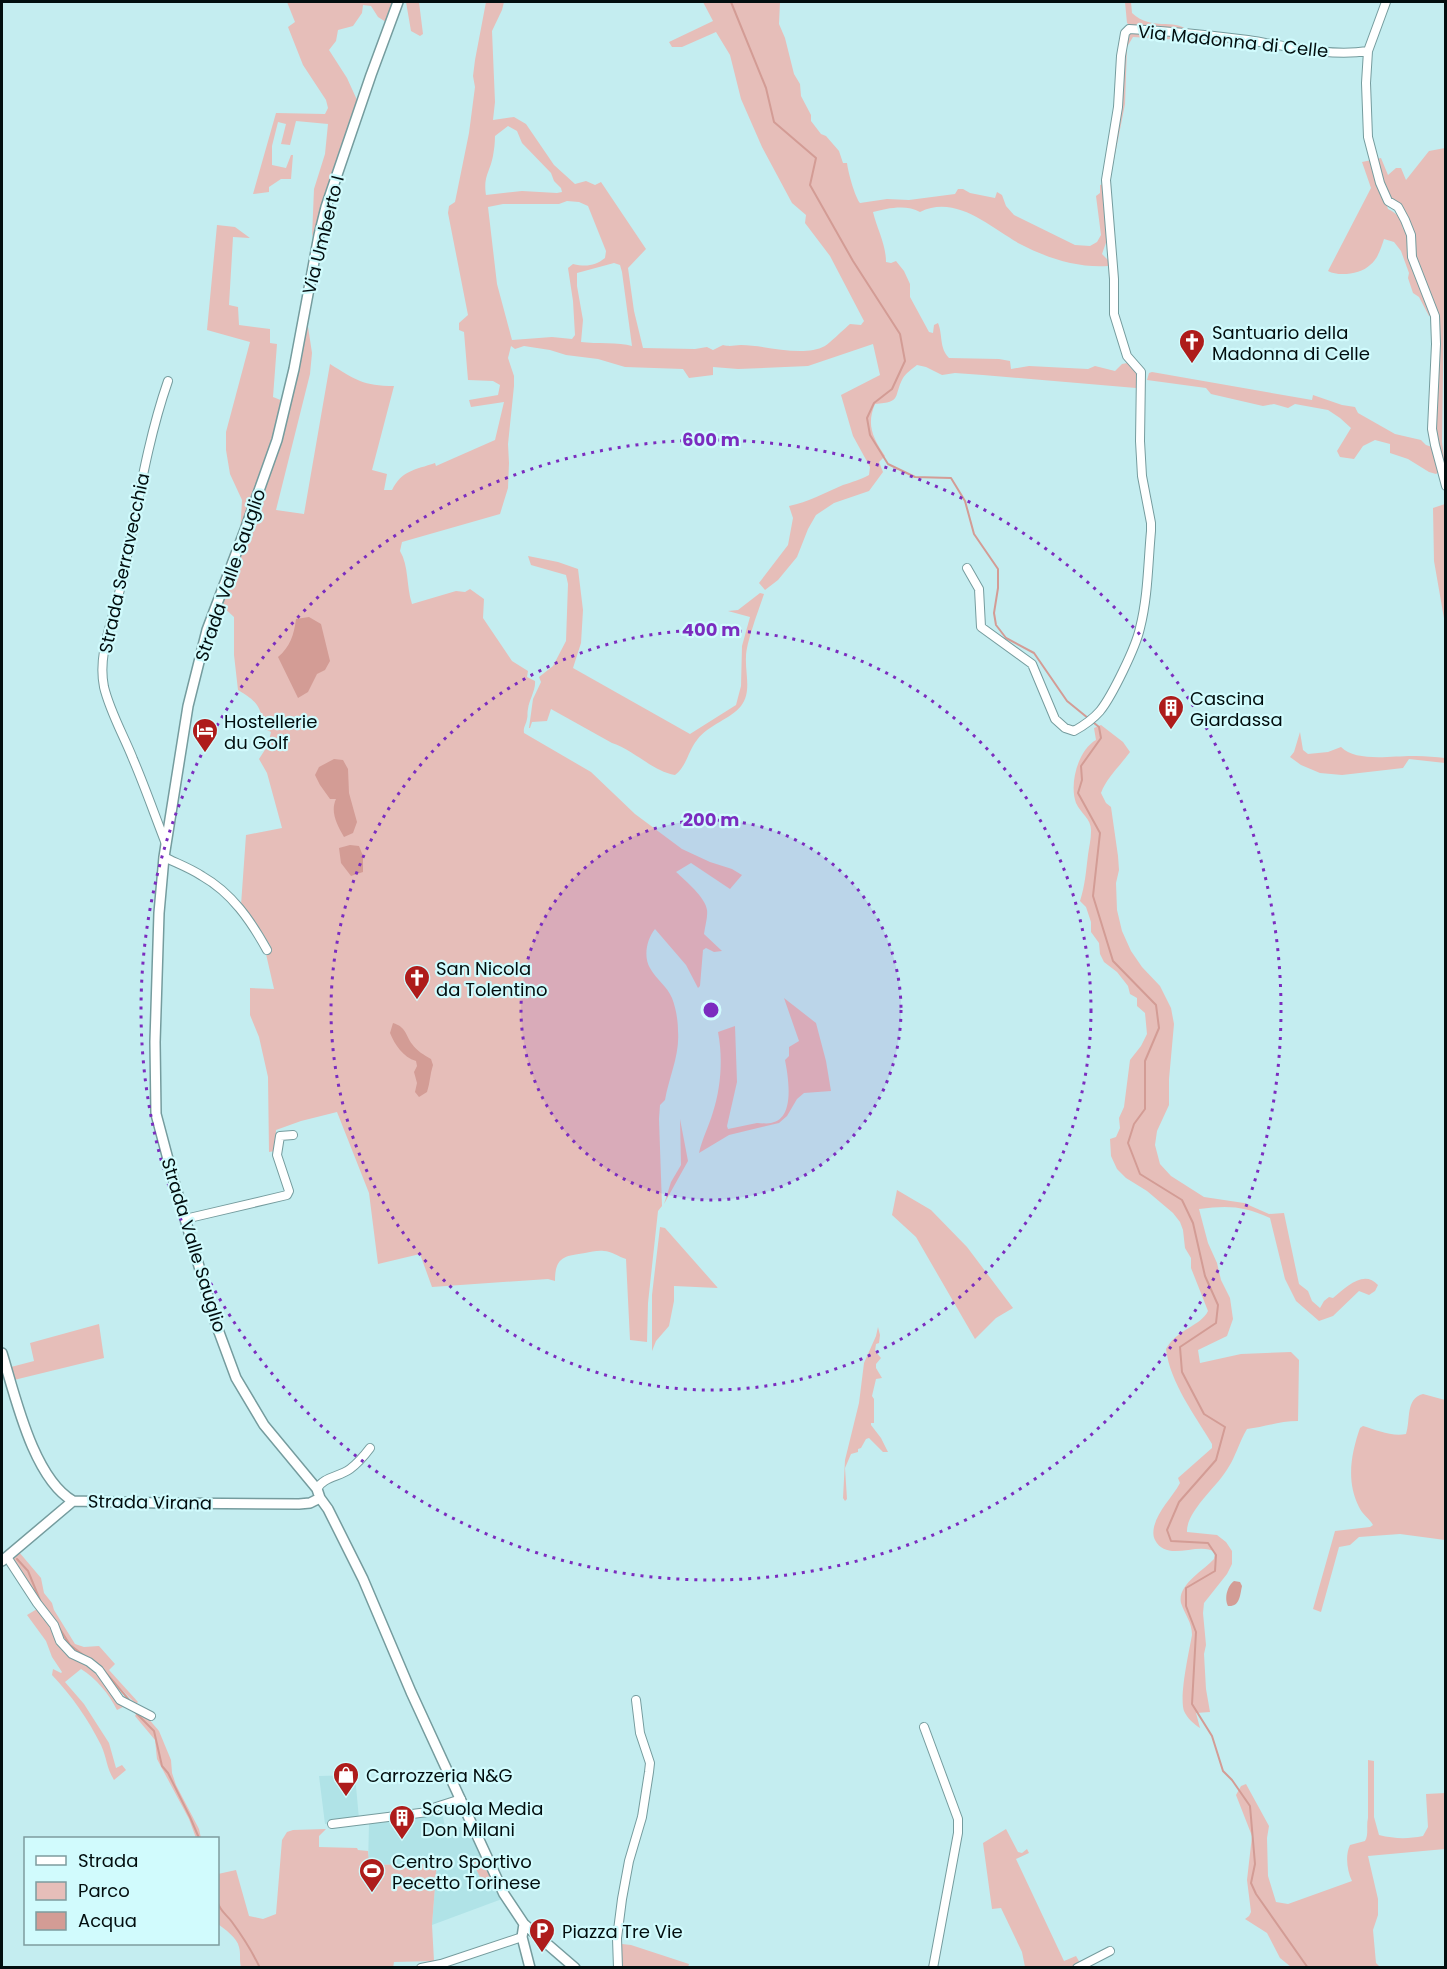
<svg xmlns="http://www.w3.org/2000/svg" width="1447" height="1969" font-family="Poppins,sans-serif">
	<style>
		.built { fill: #b0e3e7 }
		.green { fill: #e6beb9; fill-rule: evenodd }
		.water { fill: #d39c95 }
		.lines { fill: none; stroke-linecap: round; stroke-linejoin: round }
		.stream { stroke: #d39c95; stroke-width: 2 }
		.minor-casing { stroke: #759c9e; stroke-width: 10 }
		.tertiary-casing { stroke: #759c9e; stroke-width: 12 }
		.minor { stroke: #fff; stroke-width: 8 }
		.tertiary { stroke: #fff; stroke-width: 9 }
		.ring { fill: none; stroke: #7b2cbf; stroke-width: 3; stroke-dasharray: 3 6 }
		.labels { text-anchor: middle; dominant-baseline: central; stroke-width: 4.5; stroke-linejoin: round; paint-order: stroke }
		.street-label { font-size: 18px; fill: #020e0f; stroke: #d1fbfd }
		.poi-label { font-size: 18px; fill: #020e0f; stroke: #d1fbfd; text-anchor: start }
		.centre { fill: #7b2cbf; stroke: #d1fbfd; stroke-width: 3 }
		.ring-label { font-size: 18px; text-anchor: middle; font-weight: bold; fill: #7b2cbf; stroke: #d1fbfd; stroke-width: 4.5; stroke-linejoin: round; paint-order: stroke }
	</style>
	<rect width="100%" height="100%" fill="#c4edf0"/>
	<path class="built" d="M355 1775 359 1819 325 1824 319 1776Z
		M442 1812 446 1832 463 1826 468 1827 502 1899 432 1925 437 1861 425 1864 368 1865 369 1824 426 1816Z"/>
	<path class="green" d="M287 2H396L386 22 378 17 371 6 363 5 362 13 353 26 338 30 336 41 329 50 347 78 357 100 312 237 314 189 325 154 328 124 296 121 290 145 281 144 286 124 278 122 272 146V165L286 168 291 155H293L291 179H281L269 187V192L253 194 276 113 325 114 328 108 326 100 303 65 288 27 295 22Z
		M406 2H419L423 34 420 36 411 31Z
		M486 2H504L502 10 492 31 495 102 493 120 514 117 526 124 554 165 575 184 586 181 595 185 601 182 646 249 628 268 634 311 643 348 695 349 707 347 713 350 723 345C731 347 734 345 741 345 766 345 802 358 825 346 830 343 844 329 850 324L861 325 864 321 830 256 805 223 806 215 792 203 762 147 741 99 730 55 716 32 682 47H672L669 42 713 21 703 2H780L779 24 785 38 794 74 800 84 801 96 811 115V121L821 134 826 136 839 151 843 163H847C848 172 855 197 860 203L887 199 909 200 955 194 958 189H963L970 193 995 198 997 192 1002 195 1006 206 1014 215 1075 245 1090 246 1097 242 1101 235 1096 196 1100 193V185L1104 184 1108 237 1102 254 1108 260V266C1077 268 1047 258 1020 244 990 227 956 194 920 212 907 204 887 208 873 212 877 229 886 244 886 262L891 263 896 261 904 271 910 284V297L929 332 933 333 934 325 938 323C943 335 939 348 949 358L999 359 1010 361 1011 369 1029 366 1088 369 1095 366 1115 371 1122 364 1127 363 1139 373V388H1136L983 375 955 373 942 375 926 367 917 365C912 369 906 373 903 378 893 396 903 402 875 404 866 425 873 438 885 456L879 462 883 472 869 491 834 503 816 515 808 529 797 557 778 580 765 590 759 583 788 545 793 518 789 506C808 502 825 493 843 485 852 482 860 480 869 475L870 467 853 436 841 395 880 375 873 344 808 366 738 369 713 367V375L689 378 683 369 625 367 598 359 566 355 550 350 524 346 515 349 511 346 508 358 514 376V386L508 444 509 463 508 488 500 514 402 542 400 551C409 566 406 585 412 604L456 591 465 592 470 589 484 599 483 618 512 661 528 671 527 677 535 681C536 690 529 700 528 709 527 713 528 716 527 719 526 725 523 727 524 733L591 772 635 814 682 849 710 862 732 869 742 875 730 889 691 863 676 872C685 880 706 898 707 910 708 917 705 926 704 934L722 951 714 952 706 948 703 950 700 986 698 988 686 965 655 929C647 939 643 956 650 968 656 979 667 986 672 998 676 1008 678 1021 678 1031 680 1055 669 1077 665 1100L660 1105 659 1119 662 1206 658 1211 648 1303 647 1342 630 1340 626 1259C619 1257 611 1251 604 1251 598 1250 591 1252 585 1253 564 1256 555 1257 555 1281L548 1279 432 1287 420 1254 378 1264 369 1193 337 1112 301 1121 276 1130 275 1151 269 1152 268 1077 259 1037 250 1015V988L274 989 266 954 271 947 256 923 241 905 246 835 282 828 267 773 259 759 268 745 271 732 265 729C260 706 258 702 238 690L234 655V617L221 605 256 511 307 320 312 353 310 374 276 510 304 514 330 364C356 380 363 386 394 386L372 470 387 474 384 490H392C402 470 415 470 435 463L436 466 495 440 504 402 471 407 469 400 498 395 500 385 493 381 468 380 464 332 459 330V323L468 315 448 213 449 206 455 202 469 133 475 87 473 76 475 60ZM508 126 517 131 522 143 551 173 554 181 561 188 562 192 557 193 522 191 486 195C483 176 490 172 493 156 494 150 495 143 495 136ZM567 201 579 202 588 206 606 251 605 258C595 266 586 267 573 264L568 268 573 301 575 335 572 339 552 337 512 340 497 284 488 207 503 204H559ZM614 263 620 265 622 272 632 346C619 342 596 344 581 342L583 320 577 286V273Z
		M1125 2H1131L1132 13C1153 32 1172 17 1189 31L1133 28 1127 23Z
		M1135 32 1263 44V47L1215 42 1133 37 1127 47 1125 104 1111 175 1125 42 1131 33Z
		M1445 148 1446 305H1444L1442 442 1445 465 1444 466 1435 439V312L1429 316 1419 297 1413 293 1408 278 1409 273 1401 251 1394 242 1384 239C1381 248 1378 259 1370 265 1361 274 1339 277 1328 271L1371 188 1362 162 1381 158 1388 175 1396 168H1401L1406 180 1429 151ZM1383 194C1400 200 1406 214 1411 231L1403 229C1401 218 1398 214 1388 209Z
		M217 225 235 227 250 238 233 237 229 305 238 307 239 325 270 329V343L277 344 273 397 283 401 269 453 240 535 242 500 230 474 226 450V432L250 342 207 330Z
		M1152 372 1312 400 1313 395 1342 405 1355 407 1358 413 1395 434 1421 440 1426 445 1432 447 1440 471 1436 474 1429 472 1408 459 1390 453V444L1375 440 1363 446 1354 459 1340 457 1337 451 1351 428 1340 418 1328 410 1295 404 1288 408 1274 404 1263 406 1211 394 1206 388 1147 380 1149 373Z
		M1445 504H1446L1445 624 1434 561 1433 508Z
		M528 556 558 562 578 569 583 610 581 643 573 668 690 734 736 705 741 686 742 646 750 617 728 611 738 610 760 593 764 594C759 609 746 643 746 657 745 673 752 692 741 706 731 719 709 724 697 740 688 751 687 766 675 775 652 771 634 750 612 743L551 709 547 721 532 722 530 728H529L533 699 541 682 539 677 553 666 566 641 568 584 566 575 531 565Z
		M1101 725 1123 742 1130 752C1120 766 1107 777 1101 793L1106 803 1111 807 1118 856 1119 870 1116 883 1117 910 1122 931 1131 951 1142 967 1160 986 1171 1008 1174 1024 1169 1079V1105L1157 1131 1155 1145 1160 1164 1171 1176 1204 1197 1244 1203 1269 1214 1284 1213 1299 1284 1308 1291 1312 1301 1320 1308 1324 1301 1329 1297 1333 1298C1346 1287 1364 1269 1378 1285L1375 1291 1369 1295 1359 1291 1333 1316 1319 1321 1296 1301 1285 1279 1270 1218C1244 1206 1228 1205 1199 1209L1208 1243 1217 1263 1221 1280 1230 1298 1233 1319 1227 1336 1198 1350 1200 1363 1241 1354 1291 1352 1299 1360 1298 1421C1280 1421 1264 1427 1247 1429 1239 1442 1236 1456 1228 1468 1218 1486 1186 1511 1187 1532L1217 1535 1226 1542 1232 1551V1564L1227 1574 1204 1603 1203 1613 1206 1645 1204 1654 1206 1689 1210 1712 1196 1713 1200 1728C1194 1724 1187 1718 1184 1711 1179 1696 1189 1652 1192 1635 1192 1622 1185 1615 1181 1603 1177 1585 1203 1571 1214 1559L1215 1552C1198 1541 1167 1563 1155 1540 1153 1536 1153 1532 1154 1527 1158 1510 1172 1498 1180 1483L1178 1478 1212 1448V1444C1195 1415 1170 1383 1166 1349 1177 1329 1201 1326 1208 1311L1191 1268V1258L1185 1248 1183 1230 1180 1222 1173 1213 1147 1191 1126 1178 1117 1169 1111 1156 1110 1139 1116 1137 1120 1128 1119 1118 1124 1107 1130 1060 1141 1046 1147 1034 1145 1013 1137 1006V998L1130 994 1128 986 1117 972 1104 962 1100 954 1099 943 1091 932V922L1086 907 1080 901C1085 886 1086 871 1088 855 1089 847 1091 839 1091 832 1092 819 1081 814 1076 803 1069 784 1078 750 1096 740L1094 728Z
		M1300 732 1303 750 1308 754 1328 752 1341 747C1356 763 1396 755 1416 756 1426 756 1436 757 1445 758V763L1409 759 1403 768 1342 775 1320 773 1301 765 1290 757 1294 752Z
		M784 998 816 1023 826 1061 831 1091 804 1093 797 1099 787 1116 779 1123 729 1135 699 1153C702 1139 709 1126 713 1112 721 1087 723 1058 718 1032L735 1026 737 1082 727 1126 728 1129C738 1127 747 1125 757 1123 761 1123 766 1124 771 1123 796 1119 788 1076 785 1060L789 1056V1047L799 1041Z
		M680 1119 688 1161 664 1204 671 1182 681 1165Z
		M897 1190 931 1210 967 1247 1013 1308 996 1318 975 1339 916 1237 892 1215Z
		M660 1227 665 1228 718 1288 674 1286V1301L669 1326 656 1341 652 1351V1295Z
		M99 1324 104 1358 14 1380 11 1367 34 1361 30 1343Z
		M878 1327 880 1335 879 1343 876 1344 875 1351 881 1358 876 1364V1368L882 1378 876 1379 872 1396 874 1399V1423H871V1425L881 1438 888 1452H883L869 1438 866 1439 861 1448 858 1449V1452L851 1454 845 1468 847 1499 845 1501 843 1498 845 1460 859 1403 864 1363 876 1336Z
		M1423 1394 1445 1400V1540L1400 1534 1359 1537 1350 1545 1339 1547 1321 1612 1313 1609 1335 1531 1370 1527 1373 1525C1370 1519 1362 1514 1359 1507 1346 1481 1351 1454 1360 1428L1363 1426C1376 1430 1392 1437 1406 1434 1411 1419 1405 1399 1423 1394Z
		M19 1552 41 1578 44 1593 52 1603 54 1610 75 1644 84 1647 99 1646 115 1664 109 1670 138 1702 136 1704 107 1675 89 1660 75 1654 64 1639 13 1562 12 1558Z
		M37 1609 47 1617 59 1641 86 1663 125 1706 117 1710C109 1694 96 1678 81 1669L65 1682 84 1704 109 1743 116 1768 122 1765 126 1770 114 1780C106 1767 107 1758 101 1745 88 1719 72 1696 52 1675L53 1669 61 1673 62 1672 52 1657 46 1641 27 1615Z
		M137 1713 147 1717 159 1731 171 1760 172 1773 176 1785 199 1829 201 1838H196L189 1819 157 1759 155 1740 135 1716Z
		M1368 1760 1374 1761V1817L1379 1835C1395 1839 1408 1839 1423 1836L1428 1827 1426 1794 1445 1793V1849L1368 1856 1378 1899V1915L1373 1930 1376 1963 1380 1967H1291L1280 1958 1267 1933 1245 1919 1249 1916 1251 1912 1247 1880 1252 1836 1236 1795 1241 1786 1246 1784 1269 1826 1267 1838 1268 1876 1276 1902 1288 1904 1352 1881C1347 1871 1345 1855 1350 1845L1365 1841C1369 1834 1366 1826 1368 1818Z
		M326 1829 319 1836V1847L357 1848 358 1850 368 1851 369 1865 425 1864 437 1861 432 1925 434 1961 394 1962 393 1968 241 1967C239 1959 241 1954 239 1947 237 1937 224 1929 218 1924V1874L236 1870 249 1916 263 1919 276 1914 282 1840 287 1832 293 1830Z
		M1006 1829 1018 1852 1022 1853 1027 1849 1029 1853 1016 1859 1064 1961 1076 1956 1080 1963 1072 1967H1025L1022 1952 1001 1908 992 1909 983 1843Z
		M482 1856 495 1885 486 1889 472 1861Z
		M622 1944 631 1945 689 1964 688 1967 621 1968Z"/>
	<path class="water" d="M309 617 321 624 330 661 325 670 317 674 308 692 298 698 278 657C290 647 294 635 296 619Z
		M334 759 343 760 348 769 349 793 357 822 353 833 344 837C337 825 330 812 336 799H330L320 785 315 775 319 767Z
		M350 845 359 846 363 856V872L351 876 341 863 339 848Z
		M393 1023C406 1027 405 1034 412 1044 417 1051 424 1055 431 1059L433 1065C430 1074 430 1083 427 1092L419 1097 415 1092 417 1083 414 1072 417 1066 416 1061C403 1057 395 1045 390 1033Z
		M1234 1581 1240 1582 1242 1586C1240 1595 1240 1607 1228 1606 1224 1599 1227 1586 1234 1581Z"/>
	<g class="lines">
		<path class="stream" d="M731 2 766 88 774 122 816 158 810 185 853 261 900 334 905 361 892 389 874 403 867 418 870 435 888 464 915 477 951 478 965 501 974 534 998 569V588L994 613 996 625 1006 638 1034 653 1067 701 1099 727 1101 738 1081 766 1082 780 1078 793 1100 833 1093 896 1113 961 1156 1005 1159 1028 1145 1061V1109L1134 1124 1128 1143 1140 1174 1182 1200 1193 1223 1205 1276 1218 1305 1216 1323 1180 1347 1182 1372 1204 1414 1225 1427 1216 1460 1179 1502 1167 1530 1171 1541 1208 1543 1216 1555 1215 1571 1186 1588V1606L1196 1632 1192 1704 1212 1736 1223 1771 1232 1780 1250 1806 1255 1864 1251 1883 1256 1894 1308 1968
			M17 1559 28 1571 42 1605
			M58 1626 70 1645 86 1657
			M96 1663 100 1666 130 1701
			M133 1710 154 1731 162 1766 168 1773 190 1817 199 1838
			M218 1903C220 1911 227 1915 232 1922 243 1937 252 1951 260 1968"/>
		<defs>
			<path id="minor" d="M1386 2 1368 51 1366 83 1368 137 1380 183 1388 201 1398 207 1405 220 1411 235 1412 257 1435 316 1436 344 1432 429 1435 445 1446 486
				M967 568 979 589 981 627 1032 664 1055 719 1065 728 1074 731C1083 726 1093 719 1100 711 1112 696 1136 647 1140 628 1148 597 1148 563 1151 531V523L1142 476 1140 441 1141 372 1127 356 1114 314V279L1106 180 1118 107 1121 56 1125 33 1129 29C1169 31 1209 35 1248 40 1287 46 1329 57 1368 51
				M166 844C155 816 145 787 133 759 124 736 110 712 104 687 97 653 114 618 121 585 136 517 145 447 168 381
				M164 857C176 863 190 868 202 876 232 893 251 921 267 950
				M185 1219 287 1195 289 1191 277 1155 280 1136 293 1135
				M317 1489C323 1477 339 1477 350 1469 358 1463 364 1456 370 1448
				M7 1557 37 1603 54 1625 60 1641 72 1654 89 1662 99 1670 120 1700 151 1716
				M924 1727 958 1819V1833L933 1968
				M332 1824 428 1812 436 1807 461 1799
				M421 1968 441 1964 522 1937
				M618 1968 617 1938 622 1899 629 1861 642 1817 649 1772 650 1763 640 1733 636 1700
				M1077 1968 1110 1951"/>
			<path id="tertiary" d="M398 2 371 75 326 207 319 235 294 369 277 440 245 530 207 630 188 706 164 857 159 913 155 1042 156 1114 173 1178 216 1324 236 1378 264 1425 317 1489 320 1498 328 1509 363 1579 411 1692 504 1894 524 1924 575 1968
				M2 1353C15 1395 33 1478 73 1501
				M2 1561 73 1501 161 1503 299 1504 310 1503 320 1498
				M524 1924 522 1937 530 1968"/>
		</defs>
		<use href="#minor" class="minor-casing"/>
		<use href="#tertiary" class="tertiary-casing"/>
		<use href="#minor" class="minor"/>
		<use href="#tertiary" class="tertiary"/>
	</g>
	<circle cx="711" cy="1010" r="190" fill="#7b2cbf" fill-opacity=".12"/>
	<g class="ring">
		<circle cx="711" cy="1010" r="190"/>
		<circle cx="711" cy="1010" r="380"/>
		<circle cx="711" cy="1010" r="570"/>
	</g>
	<defs>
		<symbol id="church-pin" viewBox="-11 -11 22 30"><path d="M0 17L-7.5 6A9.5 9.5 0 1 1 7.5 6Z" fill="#ae1c1b" stroke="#d1fbfd"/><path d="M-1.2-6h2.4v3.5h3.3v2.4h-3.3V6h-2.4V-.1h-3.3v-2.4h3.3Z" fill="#fff"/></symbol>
		<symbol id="building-pin" viewBox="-11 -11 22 30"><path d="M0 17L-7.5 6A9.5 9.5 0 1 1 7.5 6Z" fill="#ae1c1b" stroke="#d1fbfd"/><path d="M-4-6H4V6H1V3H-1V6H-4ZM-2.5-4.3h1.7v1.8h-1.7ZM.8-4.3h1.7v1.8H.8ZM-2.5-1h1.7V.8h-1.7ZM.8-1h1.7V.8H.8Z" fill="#fff"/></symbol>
		<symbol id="hotel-pin" viewBox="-11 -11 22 30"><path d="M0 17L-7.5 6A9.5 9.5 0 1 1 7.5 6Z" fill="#ae1c1b" stroke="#d1fbfd"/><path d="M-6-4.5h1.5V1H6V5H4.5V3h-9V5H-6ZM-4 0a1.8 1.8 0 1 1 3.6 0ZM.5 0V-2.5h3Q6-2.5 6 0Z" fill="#fff"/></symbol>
		<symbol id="shop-pin" viewBox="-11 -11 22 30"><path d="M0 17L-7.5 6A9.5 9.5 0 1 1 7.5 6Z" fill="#ae1c1b" stroke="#d1fbfd"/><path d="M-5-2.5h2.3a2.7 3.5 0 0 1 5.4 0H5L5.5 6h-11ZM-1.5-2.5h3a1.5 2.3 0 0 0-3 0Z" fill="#fff"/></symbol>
		<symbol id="stadium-pin" viewBox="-11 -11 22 30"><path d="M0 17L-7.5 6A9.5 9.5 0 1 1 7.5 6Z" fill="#ae1c1b" stroke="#d1fbfd"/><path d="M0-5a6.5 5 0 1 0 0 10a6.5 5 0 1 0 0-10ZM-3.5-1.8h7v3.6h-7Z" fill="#fff"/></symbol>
		<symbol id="parking-pin" viewBox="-11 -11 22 30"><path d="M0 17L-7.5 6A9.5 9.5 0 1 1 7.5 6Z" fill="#ae1c1b" stroke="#d1fbfd"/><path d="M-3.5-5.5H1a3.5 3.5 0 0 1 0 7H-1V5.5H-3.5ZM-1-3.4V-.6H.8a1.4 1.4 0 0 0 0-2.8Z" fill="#fff"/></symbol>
	</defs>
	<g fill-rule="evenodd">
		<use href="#church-pin" x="1177" y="327" width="30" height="40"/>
		<use href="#building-pin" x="1156" y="693" width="30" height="40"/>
		<use href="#hotel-pin" x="190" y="716" width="30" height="40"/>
		<use href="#church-pin" x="402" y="963" width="30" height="40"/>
		<use href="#shop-pin" x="331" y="1760" width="30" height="40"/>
		<use href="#building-pin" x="387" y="1803" width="30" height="40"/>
		<use href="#stadium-pin" x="357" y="1856" width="30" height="40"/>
		<use href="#parking-pin" x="527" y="1916" width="30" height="40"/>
	</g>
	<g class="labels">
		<g class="street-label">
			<text transform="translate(1233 41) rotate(6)">Via Madonna di Celle</text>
			<text transform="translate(323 235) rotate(-76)">Via Umberto I</text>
			<text transform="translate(124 563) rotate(-78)">Strada Serravecchia</text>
			<text transform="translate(230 575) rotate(-71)">Strada Valle Sauglio</text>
			<text transform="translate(194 1245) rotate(73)">Strada Valle Sauglio</text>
			<text transform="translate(150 1502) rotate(1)">Strada Virana</text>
		</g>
		<g class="poi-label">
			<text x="1212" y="332">Santuario della<tspan x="1212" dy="21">Madonna di Celle</tspan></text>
			<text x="1190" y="698">Cascina<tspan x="1190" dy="21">Giardassa</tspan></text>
			<text x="224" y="721">Hostellerie<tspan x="224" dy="21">du Golf</tspan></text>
			<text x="436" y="968">San Nicola<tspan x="436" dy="21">da Tolentino</tspan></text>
			<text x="366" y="1775">Carrozzeria N&amp;G</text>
			<text x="422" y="1808">Scuola Media<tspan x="422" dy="21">Don Milani</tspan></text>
			<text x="392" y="1861">Centro Sportivo<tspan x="392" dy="21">Pecetto Torinese</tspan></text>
			<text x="562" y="1931">Piazza Tre Vie</text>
		</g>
	</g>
	<circle cx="711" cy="1010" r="9" class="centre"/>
	<g class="ring-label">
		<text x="711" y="446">600 m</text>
		<text x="711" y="636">400 m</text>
		<text x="711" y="826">200 m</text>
	</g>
	<rect width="1447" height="1969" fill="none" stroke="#020e0f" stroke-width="6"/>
	<rect x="24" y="1837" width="195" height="108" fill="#d1fbfd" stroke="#7e9c9e" stroke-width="1.5"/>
	<rect x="36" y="1856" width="30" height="9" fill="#ffffff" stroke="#7e9c9e" stroke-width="1.5"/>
	<text x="78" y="1867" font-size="18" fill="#020e0f">Strada</text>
	<rect x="36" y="1882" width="30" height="18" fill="#e6beb9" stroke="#7e9c9e" stroke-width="1.5"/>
	<text x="78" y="1897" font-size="18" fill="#020e0f">Parco</text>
	<rect x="36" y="1912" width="30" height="18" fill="#d39c95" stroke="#7e9c9e" stroke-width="1.5"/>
	<text x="78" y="1927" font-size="18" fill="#020e0f">Acqua</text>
</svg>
